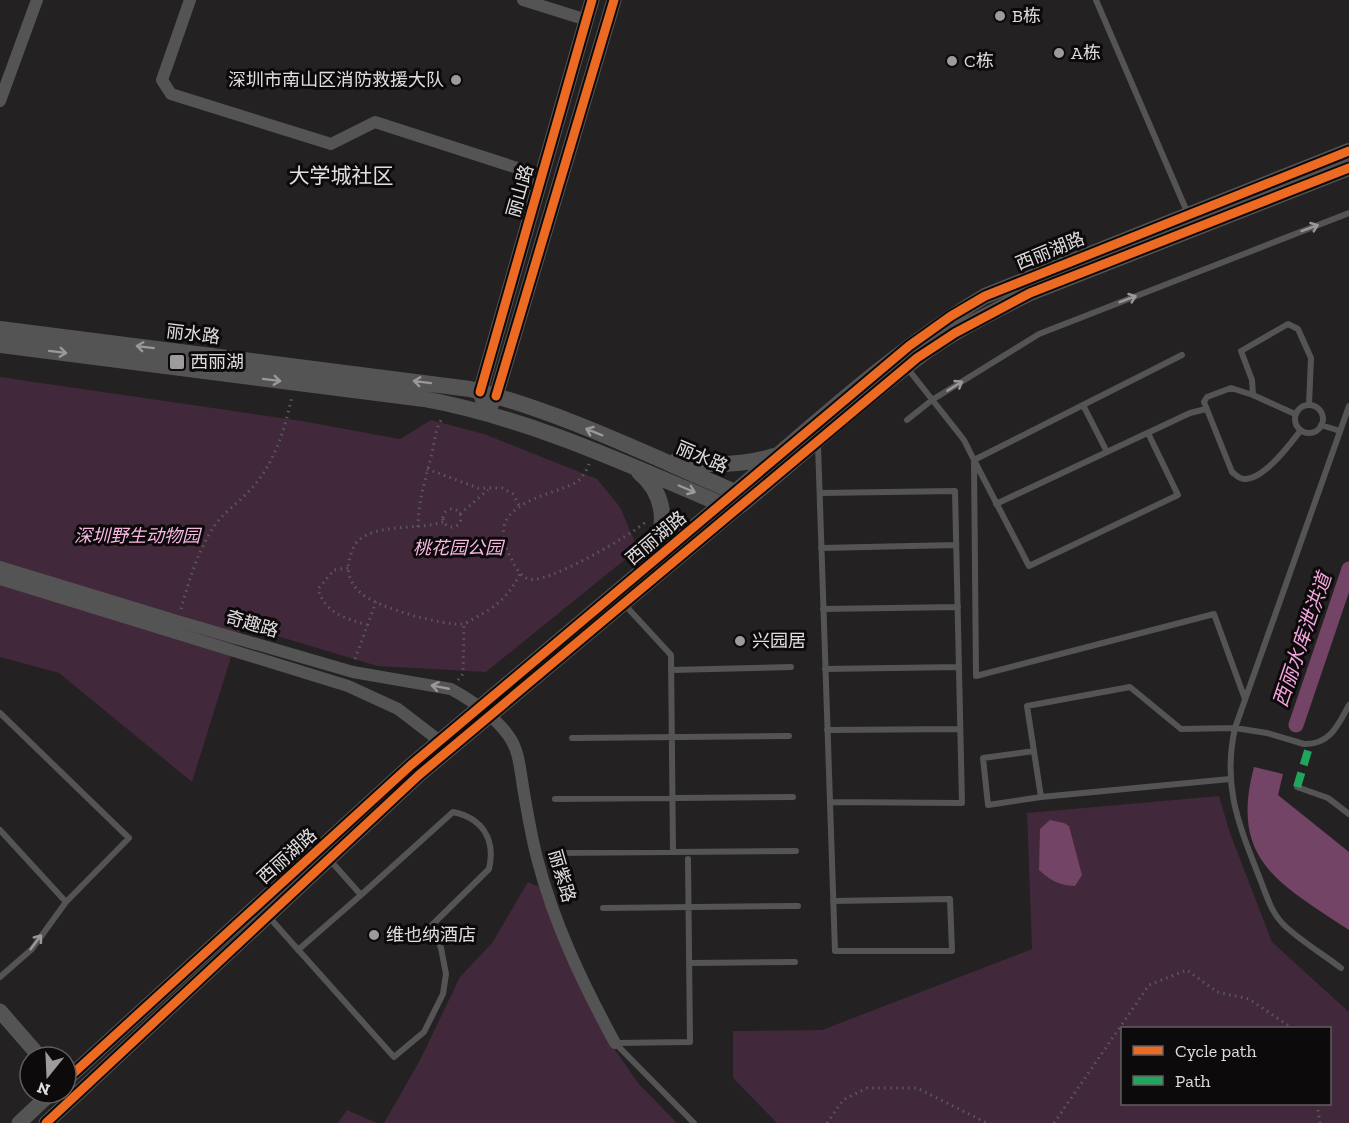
<svg xmlns="http://www.w3.org/2000/svg" width="1349" height="1123" font-family="'Zilla Slab','Noto Sans SC',serif">
	<style>
		.green { fill: #41283a; fill-rule: evenodd }
		.water { fill: #744466 }
		.lines { fill: none; stroke-linecap: round; stroke-linejoin: round }
		.canal { stroke: #744466; stroke-width: 15 }
		.path { stroke: #5a595a; stroke-width: 3; stroke-dasharray: 1.5 4.5; stroke-linecap: butt }
		.service { stroke: #555455; stroke-width: 6 }
		.minor { stroke: #555455; stroke-width: 12 }
		.tertiary { stroke: #555455; stroke-width: 15 }
		.secondary { stroke: #555455; stroke-width: 16 }
		.quiet { stroke: #20a55d; stroke-width: 8; stroke-dasharray: 15 8; stroke-linecap: butt }
		.cycleway-casing { stroke: #0c0a0b; stroke-width: 13 }
		.cycleway { stroke: #ed6a23; stroke-width: 9 }
		.oneway { stroke: #9a989a }
		.poi-dot { fill: #9e9b9d; stroke: #0c0a0b; stroke-width: 2 }
		.labels { text-anchor: middle; dominant-baseline: central; stroke-width: 6; stroke-linejoin: round; paint-order: stroke }
		.poi-label { font-size: 18px; fill: #e0dddf; stroke: #0c0a0b; text-anchor: start }
		.street-label { font-size: 18px; fill: #e0dddf; stroke: #0c0a0b }
		.park-label { font-size: 18px; font-style: italic; fill: #f9b8e4; stroke: #0c0a0b }
		.water-label { font-size: 20px; font-style: italic; fill: #f5a5dd; stroke: #0c0a0b }
		.quarter-label { font-size: 21px; fill: #e2dde0; stroke: #0c0a0b }
	</style>
	<rect width="100%" height="100%" fill="#232122"/>
	<path class="green" d="M0 377 302 421 400 439 431 420 484 434 597 479 620 507 638 549 486 672 377 666 241 625 192 782 59 673 0 657Z
		M1219 796 1230 833 1272 942 1349 1012V1123H777L733 1078V1031L822 1030 1032 949 1027 813ZM1122 1028H1330V1104H1122Z
		M528 882 540 887 607 1038 638 1083 677 1123H384L420 1060 460 977 492 943Z
		M347 1110 377 1123H338Z"/>
	<path class="water" d="M1254 767 1283 774 1278 795 1349 852V930C1280 884 1229 861 1254 767Z
		M1050 820 1064 823 1069 826 1082 875 1075 886C1059 885 1051 881 1039 870L1040 829Z"/>
	<g class="lines">
		<path class="canal" d="M1296 725 1349 569"/>
		<path class="path" d="M589 464C587 469 584 475 579 480 575 484 568 486 563 488 545 495 513 503 505 523 501 533 505 548 511 558 515 566 519 575 528 579 547 585 631 535 647 521
			M427 469 478 488H502L513 494 520 507
			M443 518a9 9 0 1 1 18 0a9 9 0 1 1-18 0Z
			M460 514 488 490
			M443 522C419 530 377 523 358 541 353 545 351 554 349 561 346 574 352 586 362 594 377 607 442 626 463 624 467 623 471 620 475 618 497 606 508 597 520 574
			M418 527C418 501 426 478 432 453 435 441 435 427 443 418
			M348 568 334 570 318 589C326 614 345 618 367 625
			M181 609C189 581 197 553 213 528 223 512 240 502 252 488 275 462 285 429 292 396
			M355 659 376 602
			M458 680 463 674 464 624
			M1317 1104 1320 1123
			M827 1123 843 1100 867 1088H917L987 1123
			M1054 1123 1149 985 1187 970 1217 992 1249 999 1292 1028"/>
		<path class="service" d="M1096 0 1188 214
			M908 369 964 440 974 460 976 676 1214 614 1245 699
			M1253 395 1252 380 1241 351 1288 324 1298 329 1311 358 1309 405
			M1083 405 1107 452
			M1295 419a14 14 0 1 1 28 0a14 14 0 1 1-28 0Z
			M1295 414 1253 395 1231 388 1207 397 1204 402 1232 472C1236 475 1239 479 1244 479 1264 480 1290 444 1301 430
			M907 420 932 400 1039 334 1349 213
			M1321 425 1340 431
			M1148 433 1178 495 1029 566 974 460 1182 355
			M818 445C824 614 829 782 835 951H952L950 899 833 901
			M820 493 955 491 962 803 830 802
			M996 504 1190 413 1206 409
			M821 548 956 545
			M624 604 671 655 673 852
			M823 609 958 607
			M825 669 959 667
			M671 670 791 667
			M0 713 129 838 66 902 0 830
			M827 730 960 729
			M572 738 789 736
			M1034 751 983 758 988 805 1041 797
			M1230 779 1041 797 1027 706 1130 687 1181 729 1235 728 1267 733 1304 744C1330 745 1338 725 1349 705
			M1297 787 1328 798 1349 814
			M555 799 793 797
			M551 853 796 851
			M603 908 798 906
			M268 916 394 1057 424 1032 443 994 446 974 441 948 432 925 489 869C496 839 482 818 453 812L361 895 329 859
			M298 950 361 895
			M689 963 795 962
			M1341 968C1323 954 1299 940 1283 924 1271 912 1266 894 1260 879 1239 825 1222 787 1235 728L1349 406
			M0 977 32 949 66 902
			M615 1043 690 1042 688 859
			M615 1043 694 1123"/>
		<path class="minor" d="M190 0 162 80 171 94 331 144 375 122 542 176
			M523 0 587 20
			M0 101 37 0
			M0 567 177 621 353 672 451 689C471 700 494 716 508 735 519 749 520 769 523 787 527 811 531 835 537 858 554 924 583 984 615 1043
			M0 579 348 686 398 709 445 745"/>
		<path class="tertiary" d="M484 404 480 392 592 0
			M487 412 496 396 614 0
			M0 1011 40 1057
			M66 1080 411 765 721 504
			M19 1123 51 1093
			M46 1123 419 775 741 505"/>
		<path class="secondary" d="M0 329 470 389C562 412 648 455 735 492L741 505
			M0 345 424 399C528 418 625 463 721 504L741 505
			M676 461C710 466 741 466 774 456
			M639 472C670 498 666 532 649 565
			M728 498C811 428 891 352 985 296L1349 151
			M741 505C799 457 856 405 916 359 951 332 991 313 1030 293L1349 168"/>
		<path class="quiet" d="M1297 787 1310 744"/>
		<defs>
			<path id="cycleway" d="M480 392 592 0
				M496 396 614 0
				M66 1080 411 765 909 346 951 316 985 296 1349 151
				M46 1123 419 775 917 358 955 333 1030 293 1349 168"/>
		</defs>
		<use href="#cycleway" class="cycleway-casing"/>
		<use href="#cycleway" class="cycleway"/>
	</g>
	<defs><path id="oneway-shaft" d="M-6 0H5M1.5-3L5.5 0L1.5 3" fill="none" stroke-width="1.6" stroke-linecap="round" stroke-linejoin="round" transform="scale(1.5)"/></defs>
	<g class="oneway">
		<use href="#oneway-shaft" transform="translate(1310 228) rotate(-21)"/>
		<use href="#oneway-shaft" transform="translate(1128 299) rotate(-21)"/>
		<use href="#oneway-shaft" transform="translate(145 347) rotate(-173)"/>
		<use href="#oneway-shaft" transform="translate(58 352) rotate(7)"/>
		<use href="#oneway-shaft" transform="translate(272 380) rotate(7)"/>
		<use href="#oneway-shaft" transform="translate(422 382) rotate(-173)"/>
		<use href="#oneway-shaft" transform="translate(955 386) rotate(-32)"/>
		<use href="#oneway-shaft" transform="translate(594 432) rotate(-158)"/>
		<use href="#oneway-shaft" transform="translate(687 489) rotate(23)"/>
		<use href="#oneway-shaft" transform="translate(440 687) rotate(-169)"/>
		<use href="#oneway-shaft" transform="translate(36 942) rotate(-53)"/>
	</g>
	<g class="poi-dot">
		<circle cx="1000" cy="16" r="6"/>
		<circle cx="1059" cy="53" r="6"/>
		<circle cx="952" cy="61" r="6"/>
		<circle cx="456" cy="80" r="6"/>
		<rect x="169" y="354" width="16" height="16" rx="3"/>
		<circle cx="740" cy="641" r="6"/>
		<circle cx="374" cy="935" r="6"/>
	</g>
	<g class="labels">
		<g class="poi-label">
			<text x="1012" y="16">B栋</text>
			<text x="1071" y="53">A栋</text>
			<text x="964" y="61">C栋</text>
			<text x="444" y="80" text-anchor="end">深圳市南山区消防救援大队</text>
			<text x="190" y="362">西丽湖</text>
			<text x="752" y="641">兴园居</text>
			<text x="386" y="935">维也纳酒店</text>
		</g>
		<g class="street-label">
			<text transform="translate(520 191) rotate(-74)">丽山路</text>
			<text transform="translate(1050 251) rotate(-22)">西丽湖路</text>
			<text transform="translate(193 334) rotate(7)">丽水路</text>
			<text transform="translate(702 457) rotate(23)">丽水路</text>
			<text transform="translate(656 538) rotate(-40)">西丽湖路</text>
			<text transform="translate(252 624) rotate(16)">奇趣路</text>
			<text transform="translate(287 856) rotate(-42)">西丽湖路</text>
			<text transform="translate(562 876) rotate(74)">丽紫路</text>
		</g>
		<g class="park-label">
			<text x="137" y="536">深圳野生动物园</text>
			<text x="458" y="548">桃花园公园</text>
		</g>
		<g class="water-label">
			<text transform="translate(1302 640) rotate(-71)">西丽水库泄洪道</text>
		</g>
		<g class="quarter-label">
			<text x="341" y="175">大学城社区</text>
		</g>
	</g>
	<rect x="1121" y="1027" width="210" height="78" fill="#0c0a0b" stroke="#615e60" stroke-width="1.5"/>
	<rect x="1133" y="1046" width="30" height="9" fill="#ed6a23" stroke="#615e60" stroke-width="1.5"/>
	<text x="1175" y="1057" font-size="18" fill="#e0dddf">Cycle path</text>
	<rect x="1133" y="1076" width="30" height="9" fill="#20a55d" stroke="#615e60" stroke-width="1.5"/>
	<text x="1175" y="1087" font-size="18" fill="#e0dddf">Path</text>
	<g transform="translate(48 1075) rotate(198)"><circle r="28" fill="#0c0a0b" stroke="#615e60" stroke-width="1.5"/>
	<path d="M0-4.5L10 22L0 15L-10 22Z" fill="#9e9b9d"/>
	<text y="-9" font-size="16" font-weight="bold" text-anchor="middle" fill="#e0dddf">N</text>
	</g>
</svg>
